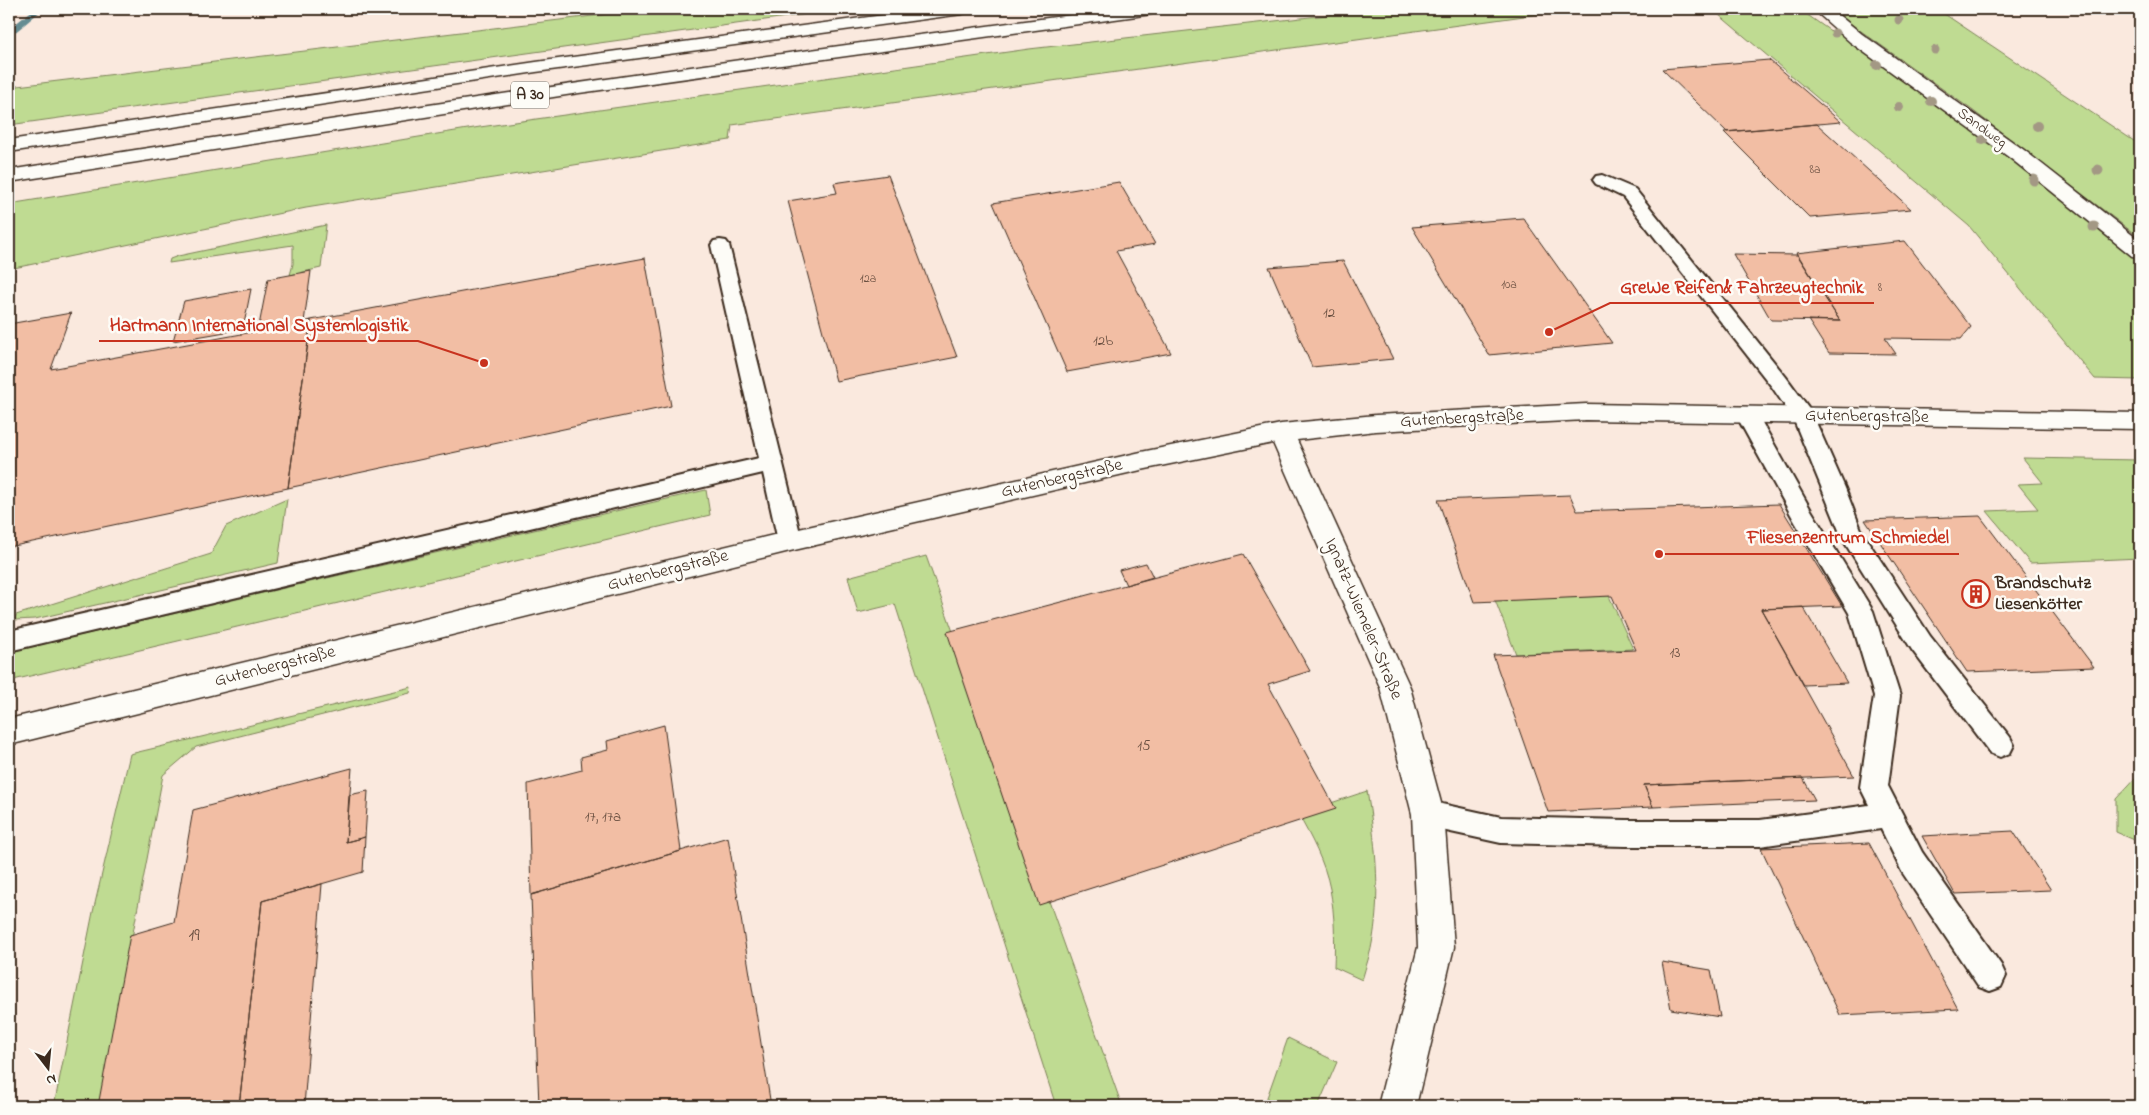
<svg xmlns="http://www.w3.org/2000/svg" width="2149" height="1115" font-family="'Indie Flower',sans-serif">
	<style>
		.green { fill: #bfdb92; stroke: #7d8258 }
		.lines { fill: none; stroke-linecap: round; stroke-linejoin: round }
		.stream { fill: #658c92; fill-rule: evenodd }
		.building { fill: #f2bea4; stroke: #3b2a1e }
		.lane-casing { stroke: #3b2a1e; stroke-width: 4 }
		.street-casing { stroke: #3b2a1e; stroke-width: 3 }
		.highway-casing { stroke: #3b2a1e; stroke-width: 3 }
		.lane { fill: #fdfcf7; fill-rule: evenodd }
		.street { fill: #fdfcf7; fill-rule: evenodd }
		.highway { fill: #fdfcf7; fill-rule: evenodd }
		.tree { fill: #a39884 }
		.labels { text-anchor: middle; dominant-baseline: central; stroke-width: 5; stroke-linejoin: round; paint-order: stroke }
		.far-number-label { font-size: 12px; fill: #694f40 }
		.far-street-label { font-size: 15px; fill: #3b2a1e; stroke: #fdfcf7 }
		.number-label { font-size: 15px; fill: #694f40 }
		.shield { fill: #fdfcf7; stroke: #75695f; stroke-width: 1 }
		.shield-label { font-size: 16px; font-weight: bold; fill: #3b2a1e }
		.street-label { font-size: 18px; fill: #3b2a1e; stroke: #fdfcf7 }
		.poi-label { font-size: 18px; font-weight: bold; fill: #3b2a1e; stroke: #fdfcf7; text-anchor: start }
		.near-number-label { font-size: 18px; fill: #694f40 }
		.leader { fill: none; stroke: #c8321e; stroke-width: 2 }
		.callout-dot { fill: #c8321e; stroke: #fdfcf7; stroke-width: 2 }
		.callout-label { font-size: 19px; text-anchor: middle; font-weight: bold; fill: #c8321e; stroke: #fdfcf7; stroke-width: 5; stroke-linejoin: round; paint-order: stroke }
	</style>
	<rect width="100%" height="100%" fill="#fae9de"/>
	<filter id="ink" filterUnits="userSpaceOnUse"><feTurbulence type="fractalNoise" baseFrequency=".02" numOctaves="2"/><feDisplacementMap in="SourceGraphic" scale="10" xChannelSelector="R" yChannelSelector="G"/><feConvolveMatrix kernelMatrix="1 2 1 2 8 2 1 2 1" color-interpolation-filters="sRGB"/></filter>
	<g filter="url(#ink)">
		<path class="green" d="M650 9H844L9 125V87Z
			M1380 9H1575L732 125 730 140 306 208 9 269V204L480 127 1029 49Z
			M1712 9H1799L1829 30 1850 37 2079 209 2140 259V380L2095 379 1969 226Z
			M1830 9H1937L2140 145V238L1972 110Z
			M326 225 321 268 290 275 293 264V245L169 263 170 259 178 256Z
			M2023 458 2140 460V558L2030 563 1987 511 2038 509 2018 484 2043 483Z
			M706 490 710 515 9 681V652Z
			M287 499 278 563 35 619 15 620 16 615 211 554 226 526Z
			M926 556 1122 1106H1056L895 604 858 613 848 577Z
			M1609 596 1633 649 1516 654 1495 600Z
			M411 687 410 693 196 747 163 775 100 1106H54L93 912 130 754Z
			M2140 773 2139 842 2116 832V799Z
			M1367 791C1375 839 1381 889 1373 938 1371 952 1366 966 1362 980L1334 967C1335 941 1335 915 1330 889 1325 863 1311 837 1298 814Z
			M1288 1038 1337 1062 1318 1106H1264Z"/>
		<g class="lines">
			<path class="stream" d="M34 9H43L12 35 9 36V29Z"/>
		</g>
		<path class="building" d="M1769 60 1841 122 1727 132 1662 69Z
			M1817 124 1911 209 1810 218 1724 132Z
			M888 175 957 357 836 381 788 201 837 193 834 183Z
			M1119 182 1155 244 1116 251 1171 353 1067 372 993 203Z
			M1523 218 1612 343 1489 355 1412 227Z
			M1905 241 1971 327 1961 339 1885 338 1896 354 1829 353 1808 320 1840 321 1796 253Z
			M1733 254 1798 255 1840 321 1771 320Z
			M645 258 671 406 288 488 311 320Z
			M1343 261 1393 359 1312 367 1269 267Z
			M311 271 304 322 311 320 288 488 9 547V324L71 313 51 369 258 331 268 279Z
			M251 289 243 329 173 341 184 301Z
			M1570 495 1577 511 1779 504 1842 606 1761 609 1854 776 1644 785 1653 807 1548 812 1493 655 1636 650 1612 596 1474 602 1438 500Z
			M1980 516 2094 667 1967 672 1865 520Z
			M1243 554 1310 671 1268 684 1336 809 1039 905 947 632Z
			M1146 563 1153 577 1126 585 1119 570Z
			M1803 607 1847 683 1804 685 1761 609Z
			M664 725 681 851 531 895 528 784 582 770 581 757 608 750 607 741Z
			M352 768 346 842 365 837 363 872 262 901 239 1106H98L130 935 174 922 193 810Z
			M1803 778 1815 800 1653 807 1644 785Z
			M368 791 365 837 346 842 349 795Z
			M2013 831 2051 890 1955 894 1922 836Z
			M728 837 771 1106H539L531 895Z
			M1869 843 1958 1009 1840 1015 1761 848Z
			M322 884 304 1106H239L262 901Z
			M1662 962 1711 970 1720 1017 1671 1009Z"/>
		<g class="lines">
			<defs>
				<path id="lane" d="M1602 175 1635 189 1786 377 1811 411 1845 488 1862 532 1930 636 2010 737 2014 745 2010 753 2000 757 1990 753 1912 650 1843 540 1793 418 1772 387 1623 197 1596 184 1593 180 1596 176Z
					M720 240 726 241 729 245 802 541 798 547 790 550 782 547 778 541 763 473 9 651V631L759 458 711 245 714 241Z
					M1747 408 1755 410 1811 510 1873 611 1900 696 1888 786 1922 852 2001 965 2006 976 2001 987 1990 991 1979 987 1902 872 1881 829 1760 846H1626L1501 843 1428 827 1418 823 1414 814 1418 805 1428 801 1501 817 1626 820H1760L1869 805 1860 787 1874 696 1849 613 1795 522 1736 415 1739 410Z"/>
				<path id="street" d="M1813 9H1831L1862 34 2024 150 2140 241V257L2132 256 2010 158 1850 42Z
					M1586 404 2140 413V429L1586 420 1376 431 1297 440 1410 687 1444 814 1454 947 1416 1106H1378L1418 947 1412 814 1380 687 1273 443 1141 470 790 551 9 745V719L790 531 1141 452 1281 424 1376 415Z"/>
				<path id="highway" d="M928 9H970L968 12 962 14 536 72 9 152V140L536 62Z
					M1116 9H1159L1157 12 1151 14 579 93 9 182V170C377 111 746 57 1116 9Z"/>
			</defs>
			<use href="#lane" class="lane-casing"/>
			<use href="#street" class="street-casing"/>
			<use href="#highway" class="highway-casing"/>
			<use href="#lane" class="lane"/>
			<use href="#street" class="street"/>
			<use href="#highway" class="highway"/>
		</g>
		<g class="tree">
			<circle cx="1899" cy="20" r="4.5"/>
			<circle cx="1835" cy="33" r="4.5"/>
			<circle cx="1935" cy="50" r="4.5"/>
			<circle cx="1877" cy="65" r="5"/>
			<circle cx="1931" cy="101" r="5"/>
			<circle cx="1899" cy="107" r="5"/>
			<circle cx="2037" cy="126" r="5"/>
			<circle cx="1983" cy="140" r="5"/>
			<circle cx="2098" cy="170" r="5.5"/>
			<circle cx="2034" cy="180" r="5.5"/>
			<circle cx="2094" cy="227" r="5.5"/>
		</g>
	</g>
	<defs>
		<symbol id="building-ring" viewBox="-11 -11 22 22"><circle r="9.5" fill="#fdfcf7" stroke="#c8321e" stroke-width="1.5"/><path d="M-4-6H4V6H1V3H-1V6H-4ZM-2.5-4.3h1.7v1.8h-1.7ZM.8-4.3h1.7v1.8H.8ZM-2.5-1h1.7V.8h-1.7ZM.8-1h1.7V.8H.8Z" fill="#c8321e"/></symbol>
	</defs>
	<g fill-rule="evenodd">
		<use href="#building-ring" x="1960" y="578" width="32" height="32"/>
	</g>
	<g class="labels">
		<g class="far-number-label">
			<text x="1815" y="170">8a</text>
			<text x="868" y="279">12a</text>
			<text x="1509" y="285">10a</text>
			<text x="1880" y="288">8</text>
		</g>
		<g class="far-street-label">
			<text transform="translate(1982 128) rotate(36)">Sandweg</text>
		</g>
		<g class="number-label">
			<text x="1329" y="313">12</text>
			<text x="1103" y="341">12b</text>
			<text x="1675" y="653">13</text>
			<text x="1144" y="746">15</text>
			<text x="603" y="817">17, 17a</text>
		</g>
		<rect class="shield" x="511" y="81.5" width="38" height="27" rx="4"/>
		<g class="shield-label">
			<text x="530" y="95">A 30</text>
		</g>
		<g class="street-label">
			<text transform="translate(1867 417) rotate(1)">Gutenbergstraße</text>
			<text transform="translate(1462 419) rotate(-3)">Gutenbergstraße</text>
			<text transform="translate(1062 479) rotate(-13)">Gutenbergstraße</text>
			<text transform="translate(668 571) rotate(-14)">Gutenbergstraße</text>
			<text transform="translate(1363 619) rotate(67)">Ignatz-Wiemeler-Straße</text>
			<text transform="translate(275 667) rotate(-14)">Gutenbergstraße</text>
		</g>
		<g class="poi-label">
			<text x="1995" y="584">Brandschutz<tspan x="1995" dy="21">Liesenkötter</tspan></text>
		</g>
		<g class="near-number-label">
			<text x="194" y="936">19</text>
		</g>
	</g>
	<path class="leader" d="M1549 332L1610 303H1874M484 363L418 341H99M1659 554L1736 554H1959"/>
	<g class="callout-dot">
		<circle cx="1549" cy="332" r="5"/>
		<circle cx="484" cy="363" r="5"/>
		<circle cx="1659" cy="554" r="5"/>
	</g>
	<g class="callout-label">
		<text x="1742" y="293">GreWe Reifen&amp; Fahrzeugtechnik</text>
		<text x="259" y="331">Hartmann International Systemlogistik</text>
		<text x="1848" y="543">Fliesenzentrum Schmiedel</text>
	</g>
	<rect width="2149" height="1115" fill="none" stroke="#fdfcf7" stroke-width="30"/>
	<rect x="15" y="15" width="2119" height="1085" fill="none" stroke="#3b2a1e" stroke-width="2" filter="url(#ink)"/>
	<g transform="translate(48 1068) rotate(164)" stroke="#fdfcf7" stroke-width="4" paint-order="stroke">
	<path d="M0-4L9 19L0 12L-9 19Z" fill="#3b2a1e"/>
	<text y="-8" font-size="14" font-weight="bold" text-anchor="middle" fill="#3b2a1e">N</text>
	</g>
</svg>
